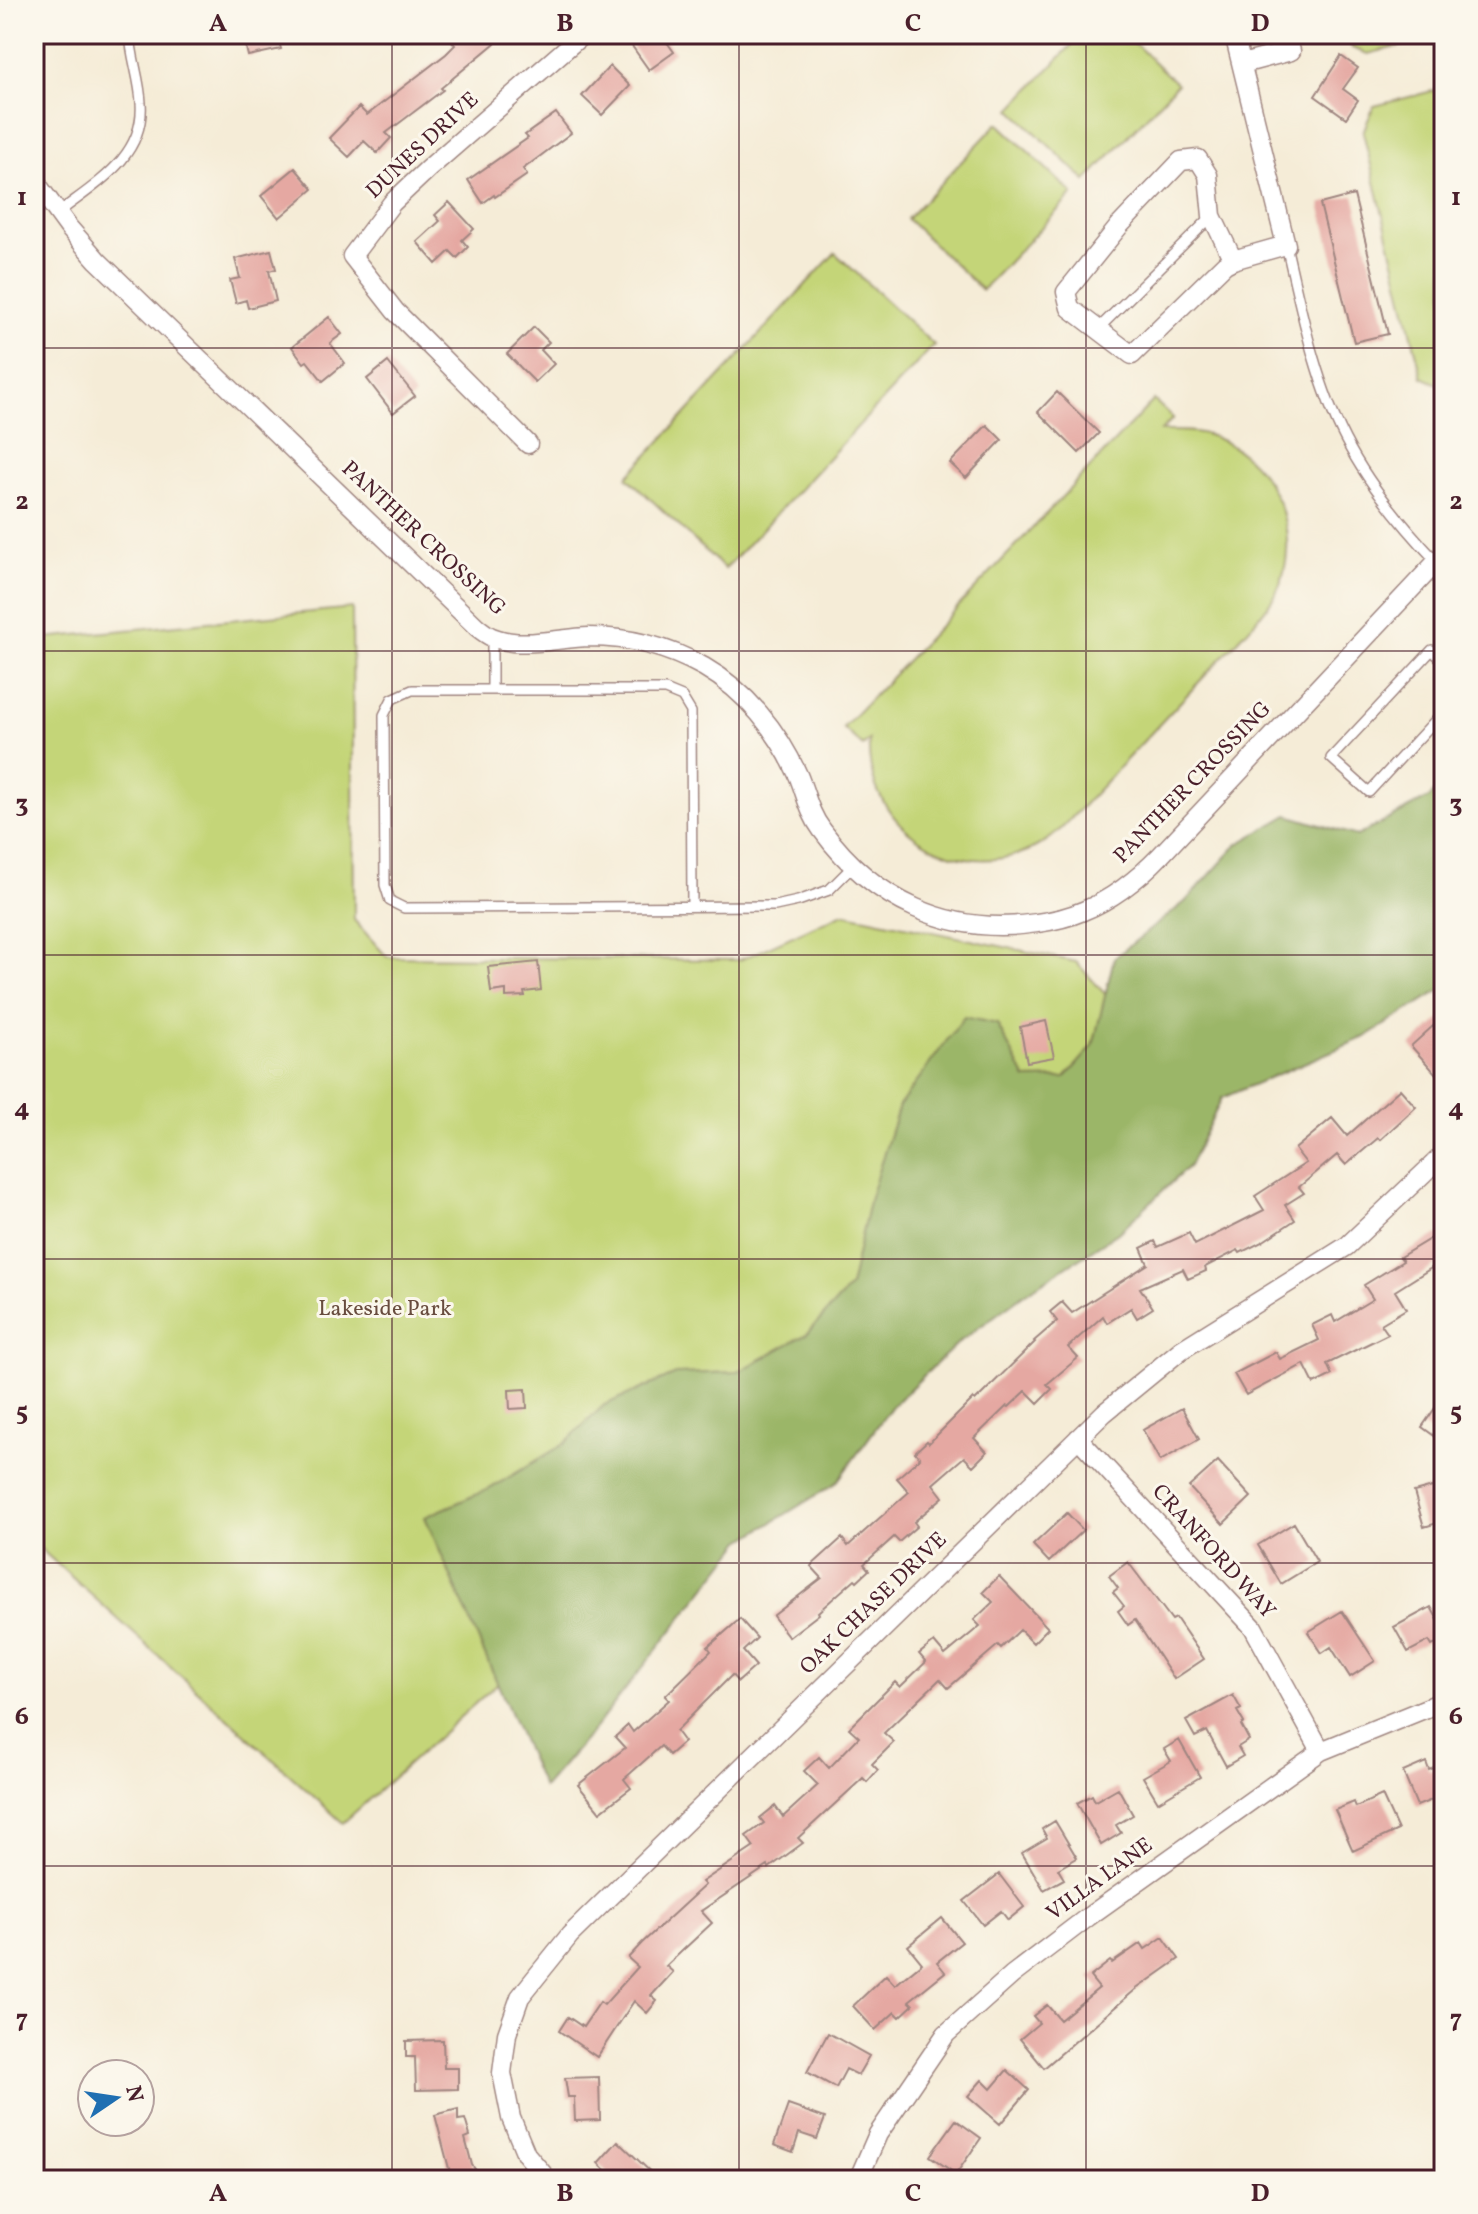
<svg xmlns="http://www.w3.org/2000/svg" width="1478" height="2214" font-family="Vollkorn,serif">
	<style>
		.green { fill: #c4d578; stroke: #877a52; stroke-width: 2 }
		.forest { fill: #9bb668; stroke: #726a4a; stroke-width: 2 }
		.building { fill: #e5a8a2 }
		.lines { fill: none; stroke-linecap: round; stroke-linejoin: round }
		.lane-casing { stroke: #a08681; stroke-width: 12 }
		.street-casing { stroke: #a08681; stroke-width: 21 }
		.lane { stroke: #fff; stroke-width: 9 }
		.street { stroke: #fff; stroke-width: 18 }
		.grid { fill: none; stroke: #4a1f2b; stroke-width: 2; stroke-opacity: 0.55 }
		.labels { text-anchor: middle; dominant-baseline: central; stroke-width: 6; stroke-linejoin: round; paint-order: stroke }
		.street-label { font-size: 22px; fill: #4a1f2b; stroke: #fbf7ec }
		.park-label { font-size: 22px; fill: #684c3e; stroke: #fbf7ec }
		.neatline { fill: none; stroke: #4a1f2b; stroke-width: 3 }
		.grid-label { font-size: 26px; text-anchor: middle; font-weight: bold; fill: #4a1f2b }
	</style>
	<rect width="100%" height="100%" fill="#fbf7ec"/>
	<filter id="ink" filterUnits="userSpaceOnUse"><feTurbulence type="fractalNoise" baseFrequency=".0125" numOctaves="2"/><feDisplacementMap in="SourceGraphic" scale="16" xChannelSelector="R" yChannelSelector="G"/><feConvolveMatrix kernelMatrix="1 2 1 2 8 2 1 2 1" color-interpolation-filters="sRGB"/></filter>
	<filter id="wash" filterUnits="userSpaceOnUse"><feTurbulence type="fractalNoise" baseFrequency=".006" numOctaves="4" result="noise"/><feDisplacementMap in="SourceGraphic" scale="32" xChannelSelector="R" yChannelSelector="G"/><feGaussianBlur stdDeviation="1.8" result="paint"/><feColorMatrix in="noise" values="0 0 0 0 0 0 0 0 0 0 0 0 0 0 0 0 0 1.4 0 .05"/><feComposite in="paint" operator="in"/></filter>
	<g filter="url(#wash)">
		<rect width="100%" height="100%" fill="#f5ecd7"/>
		<path class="green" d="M1082 34H1125L1177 84 1086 181 1011 109Z
			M1348 34H1444V35L1368 54 1352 48Z
			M1444 88V387L1422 377 1363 132 1374 106Z
			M998 123 1073 194 982 290 907 219Z
			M835 253 934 345 725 569 627 477Z
			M1154 400 1173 418 1161 431C1178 431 1195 430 1211 436 1273 459 1307 534 1275 595 1267 609 1255 622 1244 634L1065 825C992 900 864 844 869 740L863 746 843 728Z
			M352 608 354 920 387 957 740 960 843 913 1076 962 1175 1071 343 1823 34 1543V639Z"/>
		<path class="forest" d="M1444 783V988L1365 1037 1222 1098 1189 1166 1118 1233 1027 1292 958 1343 892 1406 836 1483 742 1541 595 1728 543 1788 425 1517 491 1488 564 1444 604 1405 676 1374 738 1372 808 1333 850 1287 870 1197 899 1106 964 1017 997 1024 1026 1079 1065 1078 1093 1046 1114 958 1185 902 1238 844 1288 815 1357 836 1429 798Z"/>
		<g id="blocks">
			<path class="building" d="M268 34H277L281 49 248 56 244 39Z
				M447 34H488L495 43 441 88 443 90 386 133 391 138 377 153 364 141 349 157 329 138 359 107 367 115 446 54 455 45Z
				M648 34H661L674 52 649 70 632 46Z
				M1341 56 1358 68 1343 89 1358 100 1346 118 1315 96Z
				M610 66 630 86 602 115 582 96Z
				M556 113 571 133 523 169 527 175 495 197 494 195 483 203 468 180 528 138 525 135Z
				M295 168 313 189 279 218 261 196Z
				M1354 195 1388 334 1354 342 1320 204Z
				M449 202 474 229 462 240 468 247 457 258 450 251 436 264 417 242 440 221 435 215Z
				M271 250 276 269 269 271 276 301 248 308 246 300 236 303 230 280 240 278 235 259Z
				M329 317 342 334 330 343 345 363 323 381 307 361 304 363 292 347Z
				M534 327 549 342 541 350 554 364 535 382 507 354Z
				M388 362 415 396 393 413 367 379Z
				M1057 392 1099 433 1079 453 1038 412Z
				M987 425 1002 440 966 478 950 463Z
				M538 962 541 990 524 992 525 996 506 997V990L491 992 488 967Z
				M1444 1016V1083L1411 1046Z
				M1046 1021 1054 1057 1027 1062 1020 1027Z
				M1400 1089 1416 1107 1380 1140 1378 1138 1346 1165 1337 1155 1299 1187 1304 1193 1285 1205 1295 1220 1262 1242 1240 1253 1238 1250 1205 1267 1206 1271 1188 1279 1183 1269 1140 1288 1153 1308 1137 1318 1131 1308 1107 1323 1103 1316 1068 1347 1078 1358 1047 1384 1052 1389 1038 1403 1026 1391 1009 1407 1007 1406 974 1438 987 1452 973 1466 964 1457 933 1484 943 1497 914 1522 917 1526 899 1542 894 1537 864 1564 869 1570 857 1581 855 1579 818 1612 819 1614 789 1637 773 1616 822 1578 811 1566 842 1538 848 1546 909 1492 897 1478 920 1458 915 1452 927 1441 929 1443 973 1399 975 1401 1035 1342 1034 1341 1057 1321 1050 1312 1062 1302 1072 1313 1148 1264 1141 1248 1155 1241 1158 1247 1189 1233 1195 1245 1264 1210 1255 1196 1306 1163 1295 1149 1332 1118 1347 1136Z
				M1438 1234 1444 1244V1260L1395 1291 1406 1309 1381 1324 1388 1334 1327 1364 1332 1375 1314 1384 1304 1364 1246 1395 1234 1374 1276 1352 1280 1359 1319 1340 1312 1325 1332 1315 1335 1322 1373 1299 1364 1285 1403 1261 1400 1257Z
				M526 1389 527 1408 510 1409 509 1390Z
				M1444 1395V1443L1422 1427Z
				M1182 1408 1199 1439 1160 1461 1143 1430Z
				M1218 1461 1251 1497 1223 1524 1189 1487Z
				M1444 1484V1521L1424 1527 1414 1492Z
				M1067 1513 1083 1530 1049 1562 1033 1545Z
				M1294 1523 1317 1562 1281 1584 1258 1545Z
				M1128 1562 1172 1620 1176 1618 1204 1659 1174 1679 1135 1620 1128 1625 1118 1611 1124 1606 1113 1592 1118 1588 1109 1576Z
				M999 1576 1048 1628 1033 1643 1020 1630 1001 1648 998 1645 948 1688 940 1679 884 1733 894 1742 872 1764 878 1770 867 1782 863 1778 798 1838 803 1843 769 1868 768 1866 701 1911 712 1923 666 1966 673 1972 651 1996 657 2001 647 2013 634 2001 597 2057 559 2031 568 2017 583 2027 600 2002 604 2005 638 1967 628 1958 642 1943 705 1885 702 1882 754 1847 746 1836 764 1823 760 1818 775 1806 783 1817 818 1785 804 1771 819 1757 829 1768 859 1737 849 1728 895 1682 900 1687 926 1662 919 1654 934 1642 945 1655 980 1626 974 1620 993 1602 983 1592Z
				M1431 1607 1444 1631V1640L1432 1646 1429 1641 1408 1652 1394 1627Z
				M1342 1611 1375 1661 1350 1677 1331 1647 1322 1653 1308 1632Z
				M740 1619 757 1638 743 1651 756 1666 738 1682 732 1675 676 1731 684 1742 669 1755 661 1746 624 1779 631 1788 600 1812 578 1785 625 1748 615 1737 628 1725 633 1732 669 1700 665 1696 711 1651 708 1647Z
				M1233 1695 1241 1709 1237 1711 1244 1723 1241 1725 1249 1740 1238 1747 1243 1756 1226 1766 1207 1731 1195 1737 1186 1721Z
				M1179 1740 1200 1777 1158 1802 1143 1777 1171 1761 1164 1749Z
				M1426 1762 1429 1770 1444 1764V1795L1417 1806 1403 1772Z
				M1118 1788 1133 1815 1116 1825 1121 1833 1101 1845 1077 1803 1092 1795 1095 1801Z
				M1382 1795 1398 1830 1353 1851 1335 1810 1354 1802 1356 1807Z
				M1055 1821 1077 1858 1058 1869 1064 1879 1044 1890 1022 1853 1047 1838 1042 1829Z
				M999 1874 1024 1907 1008 1920 1001 1911 983 1925 964 1901Z
				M942 1918 962 1942 937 1962 945 1972 909 2001 913 2005 900 2017 895 2012 875 2030 853 2006 886 1975 895 1985 922 1963 908 1946Z
				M1163 1937 1179 1959 1135 1990 1044 2068 1020 2039 1039 2023 1033 2016 1047 2005 1060 2020 1099 1988 1090 1977 1110 1961 1112 1963 1141 1943 1145 1949Z
				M828 2033 869 2056 858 2075 846 2069 836 2088 807 2072Z
				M443 2040 444 2068H458V2089L416 2090 415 2057H406V2041Z
				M1007 2070 1029 2090 1000 2124 968 2096 982 2080 991 2089Z
				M599 2077 600 2120 575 2121 574 2097H568L565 2078Z
				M788 2105 825 2118 817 2139 799 2133 793 2152 774 2145Z
				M458 2109V2120L465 2119 470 2136 465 2138 472 2165 483 2180H452L435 2115Z
				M956 2120 981 2138 956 2174 930 2156Z
				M618 2141 659 2180H615L598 2163Z"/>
		</g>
	</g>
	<g filter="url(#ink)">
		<use href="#blocks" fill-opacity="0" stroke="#a08681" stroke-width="2"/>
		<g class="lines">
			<defs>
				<path id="lane" d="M157 34 164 38 182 34
					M58 213C95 184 145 157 141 103 140 79 131 57 130 34
					M1286 245C1301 309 1315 381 1345 439 1368 484 1402 525 1437 562
					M1098 329 1212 216
					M492 637V690
					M1444 662 1432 650 1331 758 1369 792 1444 711
					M692 906 691 712 682 697 665 690H412L392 699 384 715 385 885 390 901 404 908 775 906 798 901 829 890 853 866"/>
				<path id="street" d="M1242 64 1291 51 1286 34
					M34 180 69 228 97 260 477 627C482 631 487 635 492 637 522 649 558 638 589 637 631 637 668 647 704 667 746 691 778 731 798 775 806 794 809 813 822 830 873 900 949 937 1037 923 1052 921 1069 917 1083 911 1113 899 1139 878 1161 855L1444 554
					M1233 260 1225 264 1132 355 1070 308 1066 292 1120 225 1181 161 1198 159 1208 175 1212 216 1233 260 1286 245 1234 34
					M528 444 395 311 352 256 392 203 428 169 583 34
					M1078 1438 1253 1627 1321 1751
					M548 2180 526 2154 511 2118 502 2073 507 2034 520 1997 570 1935 1104 1413 1181 1350 1347 1246 1444 1154
					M858 2180 878 2134 946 2034 1012 1975 1088 1917 1321 1751 1444 1701"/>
			</defs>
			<use href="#lane" class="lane-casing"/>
			<use href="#street" class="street-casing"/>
			<use href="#lane" class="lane"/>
			<use href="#street" class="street"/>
		</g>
	</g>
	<path class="grid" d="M392 34V2180M739 34V2180M1086 34V2180M34 348H1444M34 651H1444M34 955H1444M34 1259H1444M34 1563H1444M34 1866H1444"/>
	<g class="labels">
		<g class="street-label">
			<text transform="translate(423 146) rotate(-43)">DUNES DRIVE</text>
			<text transform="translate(423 539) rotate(43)">PANTHER CROSSING</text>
			<text transform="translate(1193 783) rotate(-46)">PANTHER CROSSING</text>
			<text transform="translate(1213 1552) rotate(48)">CRANFORD WAY</text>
			<text transform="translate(874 1604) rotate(-44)">OAK CHASE DRIVE</text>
			<text transform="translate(1100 1880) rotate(-36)">VILLA LANE</text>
		</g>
		<g class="park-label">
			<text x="385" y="1309">Lakeside Park</text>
		</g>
	</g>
	<rect width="1478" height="2214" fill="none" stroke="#fbf7ec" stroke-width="88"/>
	<g transform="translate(116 2098) rotate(77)"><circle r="38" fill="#fbf7ec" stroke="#b4a19f" stroke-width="2"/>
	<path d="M0-6L14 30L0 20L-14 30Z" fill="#1f6fb2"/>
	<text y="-12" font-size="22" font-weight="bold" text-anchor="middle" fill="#4a1f2b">N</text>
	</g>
	<rect x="44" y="44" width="1390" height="2126" class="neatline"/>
	<g class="grid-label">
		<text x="218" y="31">A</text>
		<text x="565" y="31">B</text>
		<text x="913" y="31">C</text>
		<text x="1260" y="31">D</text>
		<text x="22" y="205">1</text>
		<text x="1456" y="205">1</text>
		<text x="22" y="509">2</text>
		<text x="1456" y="509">2</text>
		<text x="22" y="812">3</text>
		<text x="1456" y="812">3</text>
		<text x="22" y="1116">4</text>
		<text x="1456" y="1116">4</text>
		<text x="22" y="1420">5</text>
		<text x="1456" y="1420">5</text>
		<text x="22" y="1724">6</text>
		<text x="1456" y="1724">6</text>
		<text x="22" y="2027">7</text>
		<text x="1456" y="2027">7</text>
		<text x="218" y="2201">A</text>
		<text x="565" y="2201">B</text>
		<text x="913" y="2201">C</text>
		<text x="1260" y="2201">D</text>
	</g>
</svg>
